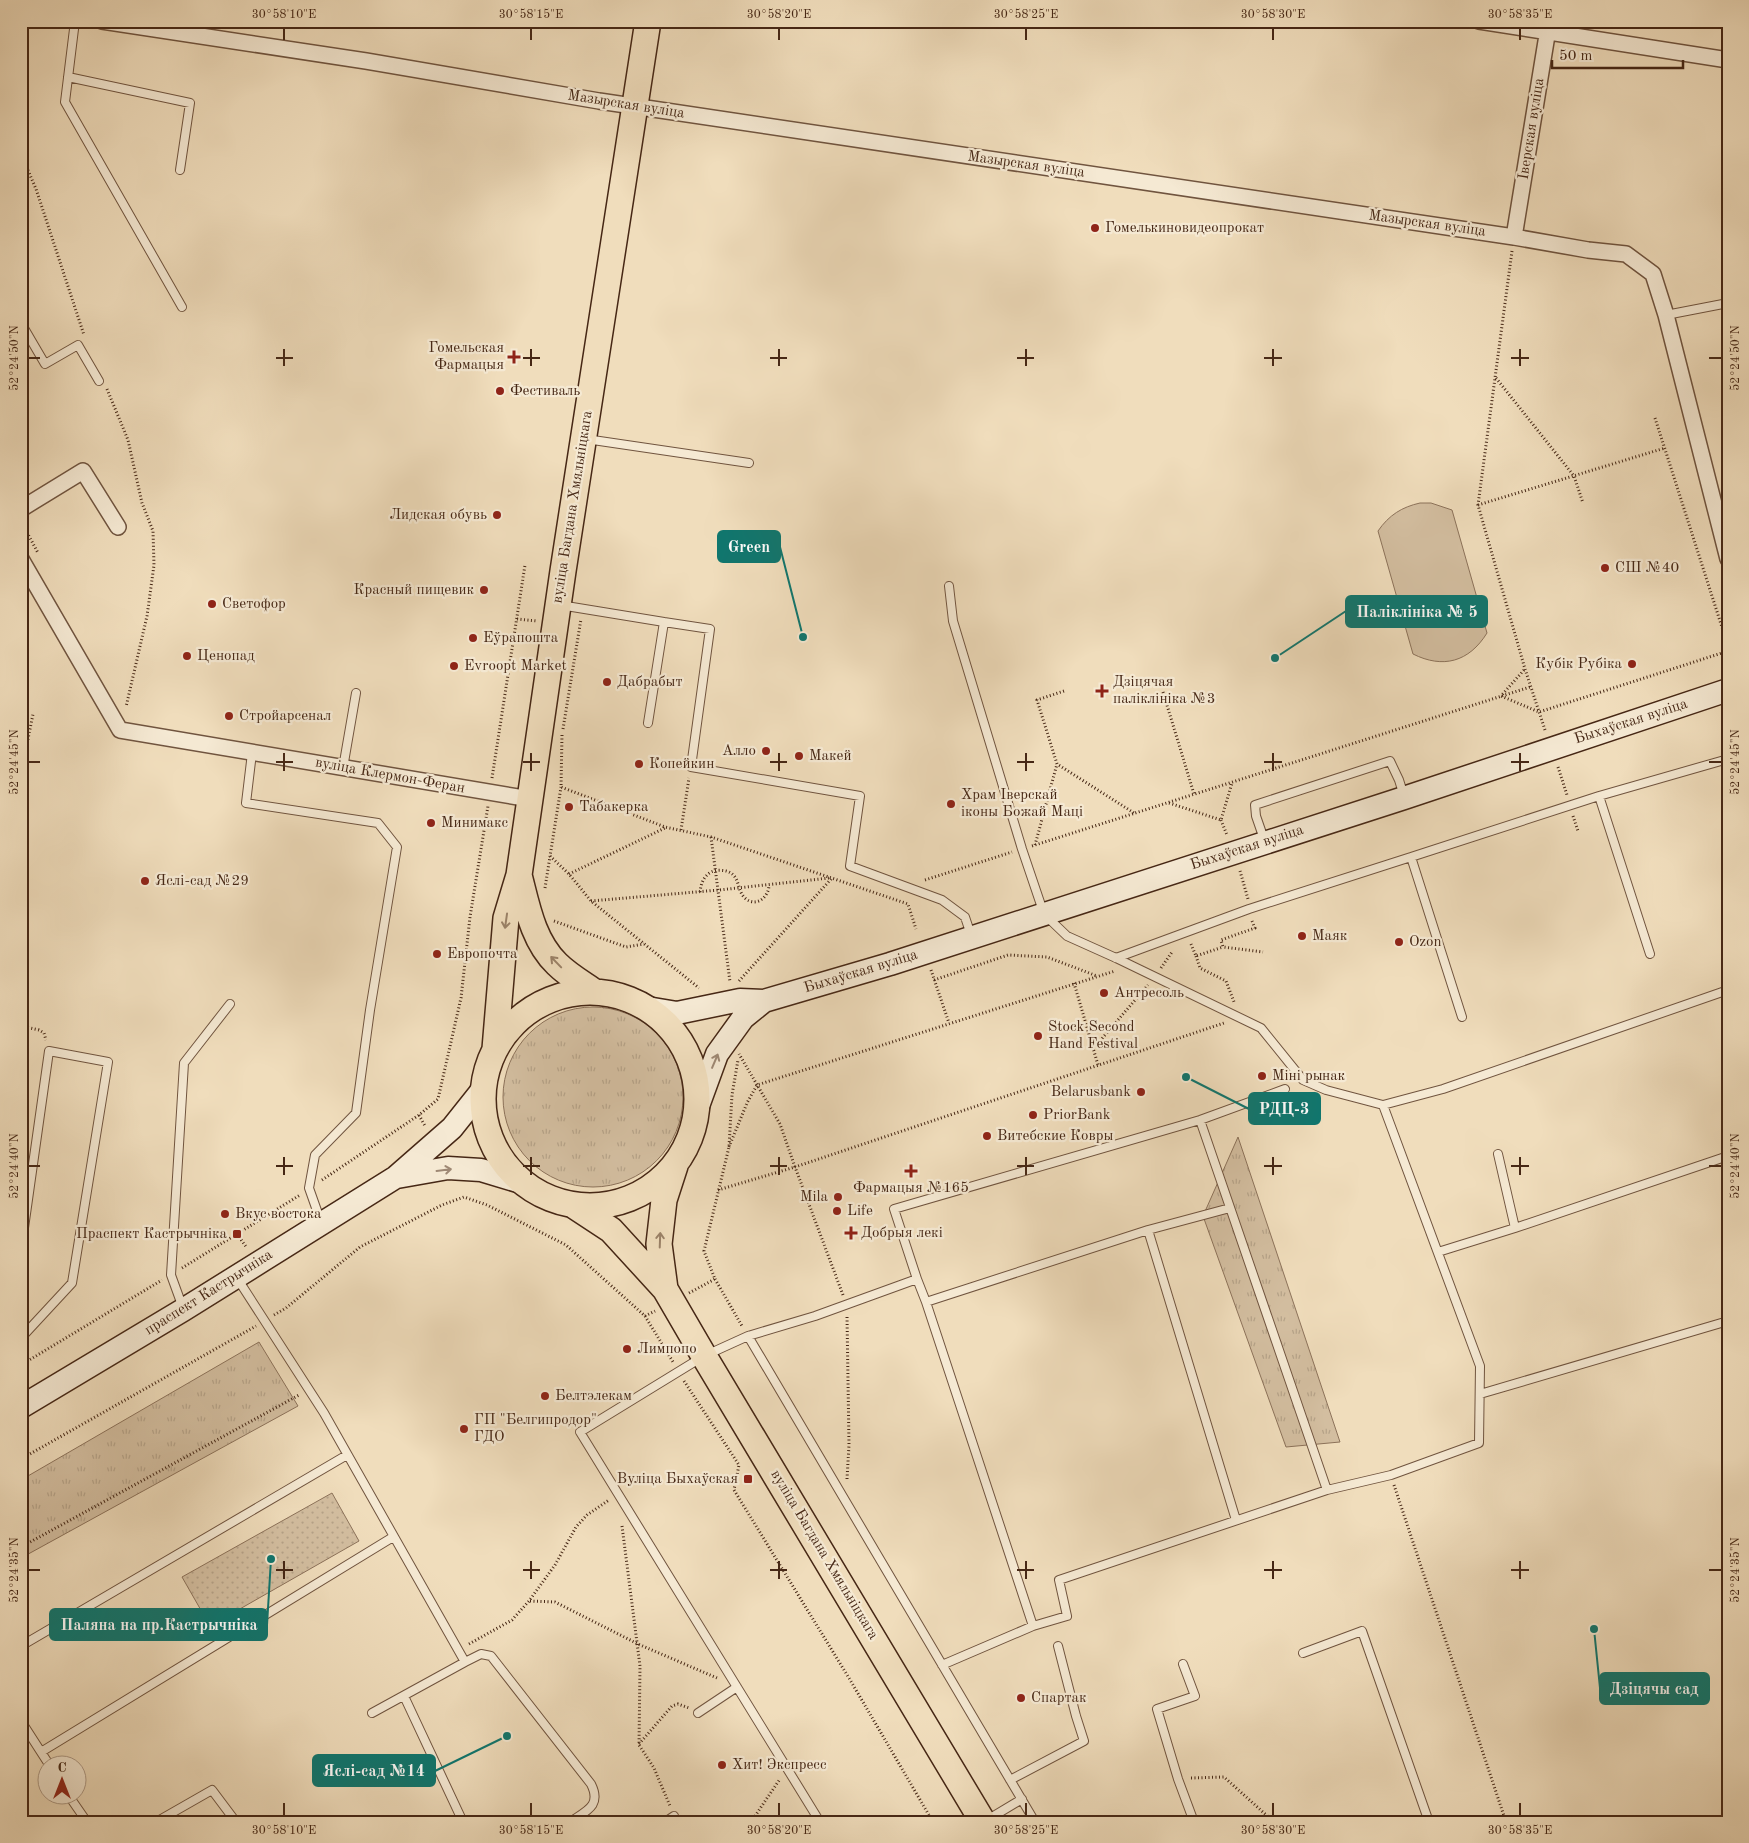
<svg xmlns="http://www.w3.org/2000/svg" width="1749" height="1843" font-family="'Old Standard TT',serif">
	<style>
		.grass { fill: url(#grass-tufts); stroke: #8c725a }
		.park { fill: url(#park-dots); stroke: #8c725a }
		.garden { fill: #d3bea0; stroke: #8c725a }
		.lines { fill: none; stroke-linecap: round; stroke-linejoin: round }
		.lane-casing { stroke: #70543f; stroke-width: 10 }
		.street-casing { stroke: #70543f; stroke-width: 18 }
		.secondary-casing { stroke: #462715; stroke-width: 25 }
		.primary-casing { stroke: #462715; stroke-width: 28 }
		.path { stroke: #462715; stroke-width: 3; stroke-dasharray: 1 2.5; stroke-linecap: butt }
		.lane { stroke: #f5e9d3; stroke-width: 8 }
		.street { stroke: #f5e9d3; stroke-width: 15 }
		.secondary { stroke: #f5e9d3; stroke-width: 22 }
		.primary { stroke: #f0ddbc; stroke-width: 25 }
		.oneway { stroke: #9b8268 }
		.oneway2 { stroke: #9e8874 }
		.ticks { fill: none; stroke: #462715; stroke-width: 2 }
		.poi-dot { fill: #8f2418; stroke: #f5e9d3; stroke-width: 2 }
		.labels { text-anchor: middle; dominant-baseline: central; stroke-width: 4.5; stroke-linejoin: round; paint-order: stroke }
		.street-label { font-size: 15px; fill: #462715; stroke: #f5e9d3 }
		.poi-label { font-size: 15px; fill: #462715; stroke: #f5e9d3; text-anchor: start }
		.leader { fill: none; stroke: #0f766e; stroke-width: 2 }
		.callout-dot { fill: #0f766e; stroke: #f5e9d3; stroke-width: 2 }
		.callout { fill: #0f766e; stroke: #0f766e; stroke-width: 2 }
		.callout-label { font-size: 16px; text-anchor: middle; font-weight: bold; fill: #fff }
		.neatline { fill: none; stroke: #462715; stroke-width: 2 }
		.ticks-label { font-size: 12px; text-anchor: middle; fill: #462715 }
	</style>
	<defs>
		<pattern id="grass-tufts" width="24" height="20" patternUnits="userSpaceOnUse" patternTransform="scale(1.25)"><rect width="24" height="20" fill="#d3bea0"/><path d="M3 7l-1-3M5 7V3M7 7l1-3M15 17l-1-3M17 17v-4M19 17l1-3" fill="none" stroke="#b6a389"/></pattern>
		<pattern id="park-dots" width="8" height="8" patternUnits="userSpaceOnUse" patternTransform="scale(1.25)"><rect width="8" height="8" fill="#d3bea0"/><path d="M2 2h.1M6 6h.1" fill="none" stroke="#b6a389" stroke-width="1.8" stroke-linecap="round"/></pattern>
	</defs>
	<rect width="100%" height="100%" fill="#f0ddbc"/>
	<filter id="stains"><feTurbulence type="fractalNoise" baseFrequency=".004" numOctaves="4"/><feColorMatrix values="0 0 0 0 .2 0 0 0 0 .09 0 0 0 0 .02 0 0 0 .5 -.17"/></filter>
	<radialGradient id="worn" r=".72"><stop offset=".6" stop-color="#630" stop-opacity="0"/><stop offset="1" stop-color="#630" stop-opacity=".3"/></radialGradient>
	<path class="grass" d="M503 1097a90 90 0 1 1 180 0a90 90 0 1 1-180 0Z
		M1238 1137 1340 1442 1286 1447 1203 1216Z
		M259 1342 298 1406 21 1558V1480Z"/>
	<path class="park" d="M332 1493 359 1541 210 1626 182 1577Z"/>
	<path class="garden" d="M1420 503H1431L1452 510 1487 633C1469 662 1443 669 1413 654L1378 531C1389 515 1402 507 1420 503Z"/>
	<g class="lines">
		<defs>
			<path id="lane" d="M75 21 65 102 182 307
				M68 77 190 103 180 170
				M1666 315 1728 303
				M21 323 45 364 78 345 99 381
				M586 439 749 463
				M560 605 664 622 648 723
				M664 622 710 629 691 767 860 796 850 866 942 900 965 917 971 935
				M252 753 246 803 378 823 397 847 370 1010 356 1113 315 1155 309 1188 321 1222
				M343 768 356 693
				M1599 796 1650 954
				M1265 842 1256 816 1255 805 1390 761 1399 780 1404 796
				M1116 958 1249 909 1411 857
				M1462 1017 1411 857 1599 796 1728 759
				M1383 1105 1443 1089 1728 990
				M1200 1120 1327 1490
				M1515 1228 1728 1156
				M1148 1230 1236 1520
				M21 1249 49 1051 108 1062 72 1283 21 1338
				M1438 1252 1515 1228 1498 1154
				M237 1278 324 1413 465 1662 481 1654 491 1656 591 1784C602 1806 586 1811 570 1822
				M917 1279 926 1302 1033 1626
				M926 1302 1148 1230 1230 1208
				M183 1308 171 1275 184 1063 230 1004
				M748 1336 1035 1822
				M1480 1394 1728 1321
				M21 1646 347 1455
				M1303 1653 1362 1631 1429 1822
				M1183 1664 1195 1696 1157 1709 1178 1779 1194 1822
				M942 1665 1033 1626 1067 1616 1059 1580 1327 1490 1391 1475 1479 1443 1480 1366 1383 1105 1326 1090 1303 1080 1261 1028 1116 958 1067 936 1044 914 1022 849 953 621 949 586
				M404 1696 463 1822
				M372 1713 465 1662
				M698 1713 737 1687
				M21 1721 50 1766
				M41 1752 393 1537
				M1010 1780 1084 1741 1076 1716 1058 1646
				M69 1796 87 1822
				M987 1820 1022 1799
				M156 1822 212 1790 236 1822
				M665 1822 674 1816
				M820 1822 580 1432 704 1356 748 1336 815 1316 917 1279 894 1209 1200 1120 1285 1089"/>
			<path id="street" d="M102 21 366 61 599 101 1514 237 1588 250 1626 254 1653 274 1666 315 1728 559
				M1479 21 1728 60
				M1514 237 1549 23
				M21 509 83 471 118 527
				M21 559 120 730 530 799"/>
			<path id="secondary" d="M647 1008 677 1013 740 1000 764 1001 890 964 1404 798 1728 690
				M698 1106 717 1054 743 1018 764 1001
				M397 1177 448 1168 481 1170 521 1182
				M21 1407 183 1310 396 1177 452 1128 483 1089"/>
			<path id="primary" d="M519 875C527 906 533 941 557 964 568 975 582 983 595 992
				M483 1099a107 107 0 1 1 214 0a107 107 0 1 1-214 0Z
				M495 1049 506 918 519 875 563 571 648 21
				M573 1205 611 1230 665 1289 704 1356 983 1822
				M665 1289 659 1244 664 1200 675 1166"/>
		</defs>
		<use href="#lane" class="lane-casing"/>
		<use href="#street" class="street-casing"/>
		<use href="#secondary" class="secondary-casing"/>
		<use href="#primary" class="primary-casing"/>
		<path class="path" d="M21 154 36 189 84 335
			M1512 251 1478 505 1525 669 1545 730
			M1496 378 1574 476 1583 503
			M107 389 128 440 142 503 153 531 154 565 147 616 126 707
			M1655 418 1728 646
			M1478 505 1665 448
			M22 523 38 553
			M517 619 537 621
			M1524 670 1501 696 1539 712 1728 651
			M1064 691 1037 700 1057 764 1134 813
			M1163 692 1194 794
			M563 729 581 619
			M562 735 561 787 665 827 711 837 908 904 916 929
			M1558 767 1567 795
			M21 774 33 714
			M492 778 525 565
			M1169 803 1221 820 1232 783
			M1573 816 1578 831
			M1221 820 1227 835
			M681 830 689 778
			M711 837 730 982
			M1035 845 1057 764
			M1032 846 1530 687
			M550 856 569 874 591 901 699 988
			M1240 871 1248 899
			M569 874 665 828
			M925 880 1012 852
			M545 888 561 787
			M700 892C701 884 703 877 711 872 715 870 721 870 726 871 741 875 736 890 745 898 756 908 769 897 769 885
			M591 901 719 890 829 878
			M554 921 626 947 644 944
			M1252 921 1255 928 1221 940 1223 947 1263 952
			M1191 944 1196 956 1223 947
			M1196 956 1200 968 1226 981 1234 1002
			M1161 968 1172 952
			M931 970 949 1023
			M934 980 1008 955 1047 957 1097 976
			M739 981 832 878
			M1074 983 1098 1065
			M21 1026 39 1030 44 1033 46 1040
			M1093 1049 1148 985
			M419 1115 425 1126
			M729 1147 747 1103 757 1085 1115 971
			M322 1180 419 1115 438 1099 461 998 470 917 488 806
			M718 1190 795 1167 780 1124 739 1054
			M237 1234 247 1248
			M182 1268 300 1195
			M715 1279 742 1326
			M689 1293 715 1279 704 1251 729 1147 732 1095 738 1060
			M843 1295 795 1167 1224 1023
			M274 1315 286 1308 360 1247 442 1205 464 1197 487 1205 566 1245 645 1316 673 1362
			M645 1316 655 1311
			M21 1365 162 1280
			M684 1381 739 1465 734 1490 849 1678 933 1822
			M21 1459 256 1326
			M847 1479 849 1445 847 1316
			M1394 1485 1506 1822
			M622 1526 640 1666 639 1745 654 1768 670 1806
			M21 1547 299 1395
			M530 1601 555 1602 638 1644 717 1678
			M469 1644 512 1620 529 1601 555 1565 576 1527 587 1515 609 1500
			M639 1744 672 1706 678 1704 689 1708
			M1191 1778 1224 1777 1274 1822
			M751 1822 780 1779"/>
		<use href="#lane" class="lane"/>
		<use href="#street" class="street"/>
		<use href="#secondary" class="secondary"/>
		<use href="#primary" class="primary"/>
	</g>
	<defs><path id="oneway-shaft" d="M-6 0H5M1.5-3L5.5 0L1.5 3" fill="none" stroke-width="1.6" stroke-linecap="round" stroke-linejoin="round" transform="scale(1.25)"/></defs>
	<g class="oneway">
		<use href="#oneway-shaft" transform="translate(506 921) rotate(98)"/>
		<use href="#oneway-shaft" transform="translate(556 962) rotate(-134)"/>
		<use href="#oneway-shaft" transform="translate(660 1240) rotate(-88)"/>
	</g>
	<g class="oneway2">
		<use href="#oneway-shaft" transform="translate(715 1061) rotate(-67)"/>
		<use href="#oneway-shaft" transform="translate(444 1170) rotate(-7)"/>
	</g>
	<path class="ticks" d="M284 28V40M531 28V40M779 28V40M1026 28V40M1273 28V40M1520 28V40M284 349V366M531 349V366M779 349V366M1026 349V366M1273 349V366M1520 349V366M28 358H40M276 358H293M523 358H540M770 358H787M1017 358H1034M1264 358H1282M1511 358H1529M1709 358H1722M284 753V771M531 753V771M779 753V771M1026 753V771M1273 753V771M1520 753V771M28 762H40M276 762H293M523 762H540M770 762H787M1017 762H1034M1264 762H1282M1511 762H1529M1709 762H1722M284 1157V1175M531 1157V1175M779 1157V1175M1026 1157V1175M1273 1157V1175M1520 1157V1175M28 1166H40M276 1166H293M523 1166H540M770 1166H787M1017 1166H1034M1264 1166H1282M1511 1166H1529M1709 1166H1722M284 1561V1579M531 1561V1579M779 1561V1579M1026 1561V1579M1273 1561V1579M1520 1561V1579M28 1570H40M276 1570H293M523 1570H540M770 1570H787M1017 1570H1034M1264 1570H1282M1511 1570H1529M1709 1570H1722M284 1803V1816M531 1803V1816M779 1803V1816M1026 1803V1816M1273 1803V1816M1520 1803V1816"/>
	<g class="poi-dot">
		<circle cx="1095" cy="228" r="5"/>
		<path d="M511.5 349.5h5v5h5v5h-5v5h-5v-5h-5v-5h5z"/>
		<circle cx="500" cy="391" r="5"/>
		<circle cx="497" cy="515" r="5"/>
		<circle cx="1605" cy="568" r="5"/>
		<circle cx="484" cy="590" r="5"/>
		<circle cx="212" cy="604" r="5"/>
		<circle cx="473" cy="638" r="5"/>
		<circle cx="187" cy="656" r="5"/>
		<circle cx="1632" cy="664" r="5"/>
		<circle cx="454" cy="666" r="5"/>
		<circle cx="607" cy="682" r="5"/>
		<path d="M1099.5 683.5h5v5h5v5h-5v5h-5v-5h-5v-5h5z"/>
		<circle cx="229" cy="716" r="5"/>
		<circle cx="766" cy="751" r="5"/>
		<circle cx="799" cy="756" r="5"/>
		<circle cx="639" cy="764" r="5"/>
		<circle cx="951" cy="804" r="5"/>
		<circle cx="569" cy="807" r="5"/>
		<circle cx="431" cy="823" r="5"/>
		<circle cx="145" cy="881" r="5"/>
		<circle cx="1302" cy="936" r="5"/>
		<circle cx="1399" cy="942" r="5"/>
		<circle cx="437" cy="954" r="5"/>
		<circle cx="1104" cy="993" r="5"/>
		<circle cx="1038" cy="1036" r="5"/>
		<circle cx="1262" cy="1076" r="5"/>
		<circle cx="1141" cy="1092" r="5"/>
		<circle cx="1033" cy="1115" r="5"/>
		<circle cx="987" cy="1136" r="5"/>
		<path d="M908.5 1163.5h5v5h5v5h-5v5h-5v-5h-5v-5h5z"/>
		<circle cx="838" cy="1197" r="5"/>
		<circle cx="837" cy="1211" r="5"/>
		<circle cx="225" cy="1214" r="5"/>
		<path d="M848.5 1225.5h5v5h5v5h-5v5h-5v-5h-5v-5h5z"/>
		<rect x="232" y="1229" width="10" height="10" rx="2.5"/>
		<circle cx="627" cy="1349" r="5"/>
		<circle cx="545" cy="1396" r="5"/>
		<circle cx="464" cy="1429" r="5"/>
		<rect x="743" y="1474" width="10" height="10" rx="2.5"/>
		<circle cx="1021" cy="1698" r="5"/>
		<circle cx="722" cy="1765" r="5"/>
	</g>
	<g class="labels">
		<g class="street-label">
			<text transform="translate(626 105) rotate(9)">Мазырская вуліца</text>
			<text transform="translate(1532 129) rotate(-81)">Іверская вуліца</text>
			<text transform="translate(1026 165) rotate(8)">Мазырская вуліца</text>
			<text transform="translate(1427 224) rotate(8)">Мазырская вуліца</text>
			<text transform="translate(573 507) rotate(-81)">вуліца Багдана Хмяльніцкага</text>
			<text transform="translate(1631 722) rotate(-18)">Быхаўская вуліца</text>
			<text transform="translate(390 776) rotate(10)">вуліца Клермон-Феран</text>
			<text transform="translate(1247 848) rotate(-18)">Быхаўская вуліца</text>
			<text transform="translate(861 972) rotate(-17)">Быхаўская вуліца</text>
			<text transform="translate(209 1293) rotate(-32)">праспект Кастрычніка</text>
			<text transform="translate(824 1555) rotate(59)">вуліца Багдана Хмяльніцкага</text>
		</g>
		<g class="poi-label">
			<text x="1105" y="228">Гомелькиновидеопрокат</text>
			<text x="504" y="348" text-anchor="end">Гомельская<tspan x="504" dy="17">Фармацыя</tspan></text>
			<text x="510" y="391">Фестиваль</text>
			<text x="487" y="515" text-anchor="end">Лидская обувь</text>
			<text x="1615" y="568">СШ №40</text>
			<text x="474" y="590" text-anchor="end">Красный пищевик</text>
			<text x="222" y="604">Светофор</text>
			<text x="483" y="638">Еўрапошта</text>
			<text x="197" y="656">Ценопад</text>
			<text x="1622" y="664" text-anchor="end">Кубік Рубіка</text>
			<text x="464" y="666">Evroopt Market</text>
			<text x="617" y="682">Дабрабыт</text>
			<text x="1113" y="682">Дзіцячая<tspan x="1113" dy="17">паліклініка №3</tspan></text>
			<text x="239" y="716">Стройарсенал</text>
			<text x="756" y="751" text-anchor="end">Алло</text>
			<text x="809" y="756">Макей</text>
			<text x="649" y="764">Копейкин</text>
			<text x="961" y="795">Храм Іверскай<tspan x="961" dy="17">іконы Божай Маці</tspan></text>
			<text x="579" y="807">Табакерка</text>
			<text x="441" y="823">Минимакс</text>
			<text x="155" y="881">Яслі-сад №29</text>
			<text x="1312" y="936">Маяк</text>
			<text x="1409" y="942">Ozon</text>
			<text x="447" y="954">Европочта</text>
			<text x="1114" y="993">Антресоль</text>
			<text x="1048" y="1027">Stock Second<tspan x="1048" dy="17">Hand Festival</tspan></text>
			<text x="1272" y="1076">Міні рынак</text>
			<text x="1131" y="1092" text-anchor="end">Belarusbank</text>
			<text x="1043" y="1115">PriorBank</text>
			<text x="997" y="1136">Витебские Ковры</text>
			<text x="911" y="1188" text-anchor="middle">Фармацыя №165</text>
			<text x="828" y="1197" text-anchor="end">Mila</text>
			<text x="847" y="1211">Life</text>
			<text x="235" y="1214">Вкус востока</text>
			<text x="861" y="1233">Добрыя лекі</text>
			<text x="227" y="1234" text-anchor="end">Праспект Кастрычніка</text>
			<text x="637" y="1349">Лимпопо</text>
			<text x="555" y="1396">Белтэлекам</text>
			<text x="474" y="1420">ГП "Белгипродор"<tspan x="474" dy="17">ГДО</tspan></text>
			<text x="738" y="1479" text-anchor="end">Вуліца Быхаўская</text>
			<text x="1031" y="1698">Спартак</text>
			<text x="732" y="1765">Хит! Экспресс</text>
		</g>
	</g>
	<path class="leader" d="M803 637L780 547M1275 658L1346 611M1186 1077L1249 1109M271 1559L267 1625M1594 1629L1600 1688M507 1736L435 1771"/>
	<g class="callout-dot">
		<circle cx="803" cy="637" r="5"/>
		<circle cx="1275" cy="658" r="5"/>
		<circle cx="1186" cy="1077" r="5"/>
		<circle cx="271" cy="1559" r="5"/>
		<circle cx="1594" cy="1629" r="5"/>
		<circle cx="507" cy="1736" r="5"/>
	</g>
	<g class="callout">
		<rect x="718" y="531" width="62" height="31" rx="5"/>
		<rect x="1346" y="596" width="141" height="31" rx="5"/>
		<rect x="1249" y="1093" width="71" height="31" rx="5"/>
		<rect x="50" y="1609" width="217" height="31" rx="5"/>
		<rect x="1600" y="1673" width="109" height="31" rx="5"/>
		<rect x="313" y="1755" width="122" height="31" rx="5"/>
	</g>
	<g class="callout-label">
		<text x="749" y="552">Green</text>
		<text x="1417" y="617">Паліклініка № 5</text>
		<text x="1284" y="1114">РДЦ-3</text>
		<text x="159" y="1630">Паляна на пр.Кастрычніка</text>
		<text x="1654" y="1694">Дзіцячы сад</text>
		<text x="374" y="1776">Яслі-сад №14</text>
	</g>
	<rect width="1749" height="1843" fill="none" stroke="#f0ddbc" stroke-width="55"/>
	<g transform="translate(62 1780)"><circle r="24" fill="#f5e9d3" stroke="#af9b87"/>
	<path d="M0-4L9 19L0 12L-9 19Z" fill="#8f2418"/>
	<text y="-8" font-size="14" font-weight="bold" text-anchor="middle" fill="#462715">С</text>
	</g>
	<path d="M1552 60v8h131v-8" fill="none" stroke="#462715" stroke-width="2.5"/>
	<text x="1559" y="60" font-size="15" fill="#462715" stroke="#f5e9d3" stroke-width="4" paint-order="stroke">50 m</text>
	<rect x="28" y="28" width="1694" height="1788" class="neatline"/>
	<g class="ticks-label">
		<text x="284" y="18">30°58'10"E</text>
		<text x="531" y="18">30°58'15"E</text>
		<text x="779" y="18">30°58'20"E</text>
		<text x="1026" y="18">30°58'25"E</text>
		<text x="1273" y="18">30°58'30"E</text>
		<text x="1520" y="18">30°58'35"E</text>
		<text transform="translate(14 358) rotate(-90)" y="4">52°24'50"N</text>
		<text transform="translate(1735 358) rotate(-90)" y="4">52°24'50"N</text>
		<text transform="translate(14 762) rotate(-90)" y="4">52°24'45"N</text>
		<text transform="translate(1735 762) rotate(-90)" y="4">52°24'45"N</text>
		<text transform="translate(14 1166) rotate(-90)" y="4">52°24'40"N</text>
		<text transform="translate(1735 1166) rotate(-90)" y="4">52°24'40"N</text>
		<text transform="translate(14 1570) rotate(-90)" y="4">52°24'35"N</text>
		<text transform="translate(1735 1570) rotate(-90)" y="4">52°24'35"N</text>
		<text x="284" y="1834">30°58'10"E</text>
		<text x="531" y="1834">30°58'15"E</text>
		<text x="779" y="1834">30°58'20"E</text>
		<text x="1026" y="1834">30°58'25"E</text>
		<text x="1273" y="1834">30°58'30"E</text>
		<text x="1520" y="1834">30°58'35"E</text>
	</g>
	<rect width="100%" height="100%" filter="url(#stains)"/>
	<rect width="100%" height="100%" fill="url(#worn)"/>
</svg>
